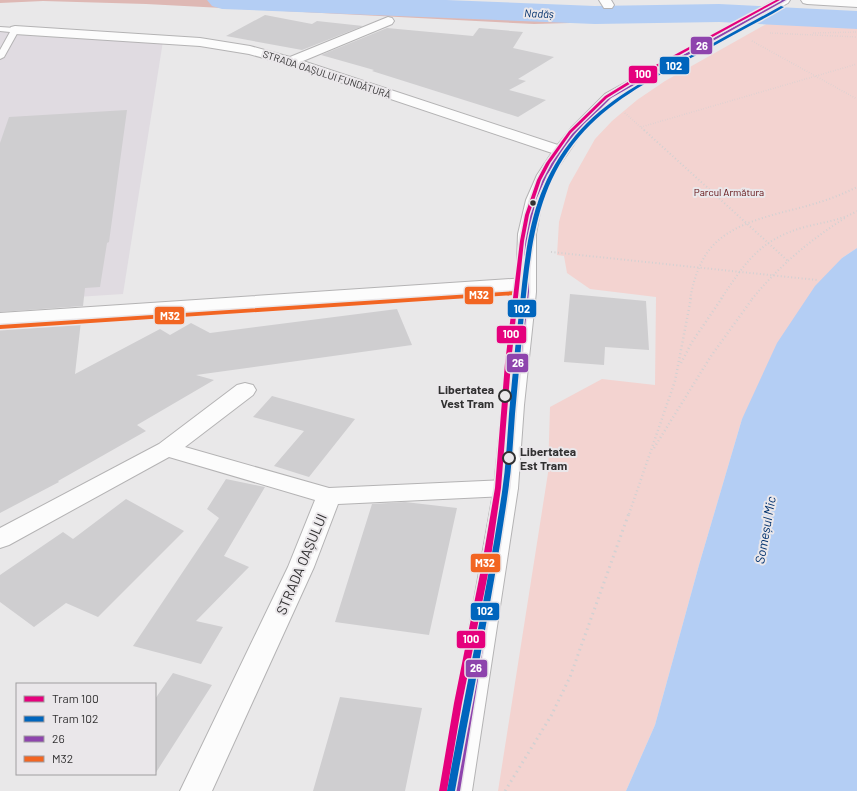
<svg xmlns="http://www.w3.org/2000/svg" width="857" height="791" font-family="Barlow,sans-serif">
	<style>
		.built { fill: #e0dbe1 }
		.green { fill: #f3d3d0 }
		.forest { fill: #deb8b4 }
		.water { fill: #b4cef4 }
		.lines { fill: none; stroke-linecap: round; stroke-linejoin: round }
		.river { fill: #b4cef4; fill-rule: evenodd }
		.building { fill: #cfced0 }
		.lane-casing { stroke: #b4b3b4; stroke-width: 2 }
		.street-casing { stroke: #b4b3b4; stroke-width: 2 }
		.secondary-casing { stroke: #b4b3b4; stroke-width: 2 }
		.primary-casing { stroke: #b4b3b4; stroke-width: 2 }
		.path-far3 { stroke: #d2d1d2; stroke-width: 1.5; stroke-dasharray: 0.5 2; stroke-linecap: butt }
		.path-far2 { stroke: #d2d1d2; stroke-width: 2; stroke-dasharray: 1 2.5; stroke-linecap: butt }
		.path-far1 { stroke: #d2d1d2; stroke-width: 2.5; stroke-dasharray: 1 3; stroke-linecap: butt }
		.path { stroke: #d2d1d2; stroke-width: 3; stroke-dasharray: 1.5 4; stroke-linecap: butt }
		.lane { fill: #fcfcfc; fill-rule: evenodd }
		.street { fill: #fcfcfc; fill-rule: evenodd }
		.secondary { fill: #fcfcfc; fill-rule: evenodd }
		.primary { fill: #fcfcfc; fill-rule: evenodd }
		.bus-1-casing { stroke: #eae7ea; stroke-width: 3 }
		.bus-2-casing { stroke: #eae7ea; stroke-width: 3 }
		.bus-1 { fill: #8e44ad; fill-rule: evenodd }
		.bus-2 { fill: #f26522; fill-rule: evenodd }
		.tram-1-casing { stroke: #eae7ea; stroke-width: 3 }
		.tram-2-casing { stroke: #eae7ea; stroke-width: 3 }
		.tram-1 { fill: #e5007d; fill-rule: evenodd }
		.tram-2 { fill: #0065bd; fill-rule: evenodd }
		.bus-dot { fill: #313031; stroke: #eae7ea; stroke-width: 1.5 }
		.stop-dot { fill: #eae7ea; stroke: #313031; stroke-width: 2 }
		.labels { text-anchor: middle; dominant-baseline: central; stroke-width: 4; stroke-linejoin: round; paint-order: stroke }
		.far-street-label { font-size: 10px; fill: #313031; stroke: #eae7ea }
		.far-park-label { font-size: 10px; fill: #5a070a; stroke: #eae7ea }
		.far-water-label { font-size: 11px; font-style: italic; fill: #01316d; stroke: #eae7ea }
		.stop-label { font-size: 12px; font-weight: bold; fill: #313031; stroke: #eae7ea; text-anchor: end }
		.water-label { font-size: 13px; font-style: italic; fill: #01316d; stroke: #eae7ea }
		.near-street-label { font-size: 14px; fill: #313031; stroke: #eae7ea }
		.line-badge { stroke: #eae7ea; stroke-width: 1.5 }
		.badge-label { font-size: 11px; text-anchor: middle; font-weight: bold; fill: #fff }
	</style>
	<rect width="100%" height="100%" fill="#e9e8e9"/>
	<path class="built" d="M0 30 163 41 123 294 0 302Z"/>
	<path class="green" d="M793 9 857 14V248L842 258 742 419 699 565 655 725 626 791H498L548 473 550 407 602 379 655 385 656 297 590 289 567 273 564 256 557 255 559 222 569 185 595 139 612 121 637 100 665 81Z"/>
	<path class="forest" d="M0 0H294L579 13 750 6 793 9 774 20 713 19 534 24 146 4 43 1 0 3Z"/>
	<path class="water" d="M857 248V791H626L655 725 699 565 742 419 777 343 815 286 842 258Z"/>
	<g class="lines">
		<path class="river" d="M207 0H446L595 6 719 4 857 11V29L719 22 595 24 222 9 212 6Z"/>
	</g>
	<path class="building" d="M265 15 312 24 317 21 363 26 302 50 226 36Z
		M387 28 473 36 479 28 523 32 513 48 554 57 518 79 526 81 509 90 546 100 518 117 372 71 374 70 321 55Z
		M127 110 109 242 107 243 100 287 85 288 83 306 0 312V143L9 117Z
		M570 294 646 301 649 350 605 347 604 365 564 362Z
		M397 309 412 345 196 375 214 380 137 425 146 431 58 481 59 482 0 513V326L81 321 75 374 160 329 170 335 191 323 210 333Z
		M272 396 355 419 309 477 274 466 304 431 253 417Z
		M226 479 265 487 224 556 249 567 196 621 223 627 201 664 133 646 219 518 207 509Z
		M126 499 184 531 98 617 66 603 34 627 0 602V575L63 532 73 539Z
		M405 502 457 508 429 635 335 622 372 504Z
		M173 673 212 685 155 774V699Z
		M340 697 422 708 405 791H313Z"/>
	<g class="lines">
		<defs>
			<path id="lane" d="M0 27 15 28 19 30 4 57 0 59V50L10 32 0 31Z"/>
			<path id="street" d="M599 0H611L614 5 612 8H604Z
				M388 17 392 18 394 21 392 24 303 61 567 148 569 151 567 154 561 156 555 154 286 64 249 54 200 46 15 34 11 33 9 30 11 27 15 26 200 38 250 46 290 57Z
				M245 383 253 385 256 390 253 395 185 447 329 488 506 480 515 482 518 488 515 494 506 496 338 504 314 567 212 791H180L288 567 315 500 169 457 9 545 0 548V528L159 444 237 385Z"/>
			<path id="secondary" d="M801 0H857V7L807 4 803 3Z
				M526 278 533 280 536 284 533 288 526 290 0 325V313Z"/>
			<path id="primary" d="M775 0H790L788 3 615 100 581 134 568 153 553 175 542 200 536 234V292L524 405 518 488 472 791H440L494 488 502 405 516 292 518 234 526 200 537 175 555 148 571 128 605 94Z"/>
		</defs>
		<use href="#lane" class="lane-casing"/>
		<use href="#street" class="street-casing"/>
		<use href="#secondary" class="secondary-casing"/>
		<use href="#primary" class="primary-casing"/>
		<path class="path-far3" d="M770 33 857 37
			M813 33 857 32
			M752 41 857 99
			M625 113 645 131
			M641 127 857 64"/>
		<path class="path-far2" d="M644 130 788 261
			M551 252 817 280
			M690 299C693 283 698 266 707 253 730 219 784 214 820 202 833 198 845 193 857 187
			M721 299C745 263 760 239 805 227 823 222 840 221 857 211
			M752 299C779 266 810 240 845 218"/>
		<path class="path-far1" d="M681 363 692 342 722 298
			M654 448 711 356 753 298
			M629 514 675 381 691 298"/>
		<path class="path" d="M505 791 551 716 570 677 629 513"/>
		<use href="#lane" class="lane"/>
		<use href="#street" class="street"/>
		<use href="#secondary" class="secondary"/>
		<use href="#primary" class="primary"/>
		<defs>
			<path id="bus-1" d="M782 0H786L611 98 577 132 563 152 547 175 536 200 529 234V292L516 405 509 488 460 791H452L503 488 510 405 523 292 525 234 532 200 543 175 559 150 575 130 609 96Z"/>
			<path id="bus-2" d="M517 291 520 293 501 487 452 791H444V790L495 487 514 295 0 329V325Z"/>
		</defs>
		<use href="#bus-1" class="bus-1-casing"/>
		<use href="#bus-2" class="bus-2-casing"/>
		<use href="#bus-1" class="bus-1"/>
		<use href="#bus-2" class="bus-2"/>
		<defs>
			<path id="tram-1" d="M776 0H780L654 69 607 98 571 133 550 163 541 180 529 215 524 241 511 363 501 488 490 564 462 703 447 791H439L454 703 482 564 495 488 505 363 520 241 525 215 537 180 546 163 569 131 605 96 652 67Z"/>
			<path id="tram-2" d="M781 6 784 7C772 14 760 21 748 27 727 38 707 50 687 60 648 81 608 103 579 137 535 189 531 249 524 314 521 347 518 381 515 414 513 440 512 466 508 492 494 592 473 691 455 791H447C465 691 487 592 502 492 506 466 507 440 509 414 512 380 515 346 519 313 526 246 530 190 575 136 605 100 647 79 688 57 719 40 750 23 781 6Z"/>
		</defs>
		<use href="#tram-1" class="tram-1-casing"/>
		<use href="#tram-2" class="tram-2-casing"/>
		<use href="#tram-1" class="tram-1"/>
		<use href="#tram-2" class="tram-2"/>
	</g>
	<circle class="bus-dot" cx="533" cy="203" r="3.5"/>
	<g class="stop-dot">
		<circle cx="505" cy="396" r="6"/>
		<circle cx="509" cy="458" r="6"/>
	</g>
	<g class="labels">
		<g class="far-street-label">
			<text transform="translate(327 74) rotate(18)">STRADA OAȘULUI FUNDĂTURĂ</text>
		</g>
		<g class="far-park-label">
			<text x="729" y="192">Parcul Armătura</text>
		</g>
		<g class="far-water-label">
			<text transform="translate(539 13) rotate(2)">Nadăș</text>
		</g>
		<g class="stop-label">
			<text x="494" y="389">Libertatea<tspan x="494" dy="14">Vest Tram</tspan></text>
			<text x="520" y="451" text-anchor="start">Libertatea<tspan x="520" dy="14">Est Tram</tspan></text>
		</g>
		<g class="water-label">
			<text transform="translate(765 530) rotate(-80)">Someșul Mic</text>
		</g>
		<g class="near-street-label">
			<text transform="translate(301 564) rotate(-67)">STRADA OAȘULUI</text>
		</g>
	</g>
	<g class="line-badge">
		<rect x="690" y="36" width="23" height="19" rx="4" fill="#8e44ad"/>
		<rect x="659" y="56" width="31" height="19" rx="4" fill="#0065bd"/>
		<rect x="628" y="65" width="30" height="19" rx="4" fill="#e5007d"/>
		<rect x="464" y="286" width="30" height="19" rx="4" fill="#f26522"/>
		<rect x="507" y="299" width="30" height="19" rx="4" fill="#0065bd"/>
		<rect x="154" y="306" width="31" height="19" rx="4" fill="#f26522"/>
		<rect x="496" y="325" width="31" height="19" rx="4" fill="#e5007d"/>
		<rect x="506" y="353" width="23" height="20" rx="4" fill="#8e44ad"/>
		<rect x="470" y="553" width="31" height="20" rx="4" fill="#f26522"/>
		<rect x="470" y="602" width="30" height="19" rx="4" fill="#0065bd"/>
		<rect x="456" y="630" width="30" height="19" rx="4" fill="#e5007d"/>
		<rect x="465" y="659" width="23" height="19" rx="4" fill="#8e44ad"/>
	</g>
	<g class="badge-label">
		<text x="702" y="50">26</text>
		<text x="674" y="70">102</text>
		<text x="643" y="78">100</text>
		<text x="479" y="299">M32</text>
		<text x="522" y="313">102</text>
		<text x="170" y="320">M32</text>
		<text x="511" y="338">100</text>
		<text x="518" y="367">26</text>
		<text x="485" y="567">M32</text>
		<text x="485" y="615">102</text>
		<text x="471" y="643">100</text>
		<text x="476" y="672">26</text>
	</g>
	<rect x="16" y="683" width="140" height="92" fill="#eae7ea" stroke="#a09ea0"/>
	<rect x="24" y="696" width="20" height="6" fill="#e5007d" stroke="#a09ea0"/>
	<text x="52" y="703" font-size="12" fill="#313031">Tram 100</text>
	<rect x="24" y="716" width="20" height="6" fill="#0065bd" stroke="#a09ea0"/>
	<text x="52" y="723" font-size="12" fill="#313031">Tram 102</text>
	<rect x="24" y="736" width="20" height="6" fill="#8e44ad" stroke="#a09ea0"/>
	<text x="52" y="743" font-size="12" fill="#313031">26</text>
	<rect x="24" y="756" width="20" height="6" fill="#f26522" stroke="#a09ea0"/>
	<text x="52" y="763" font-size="12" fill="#313031">M32</text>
</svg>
